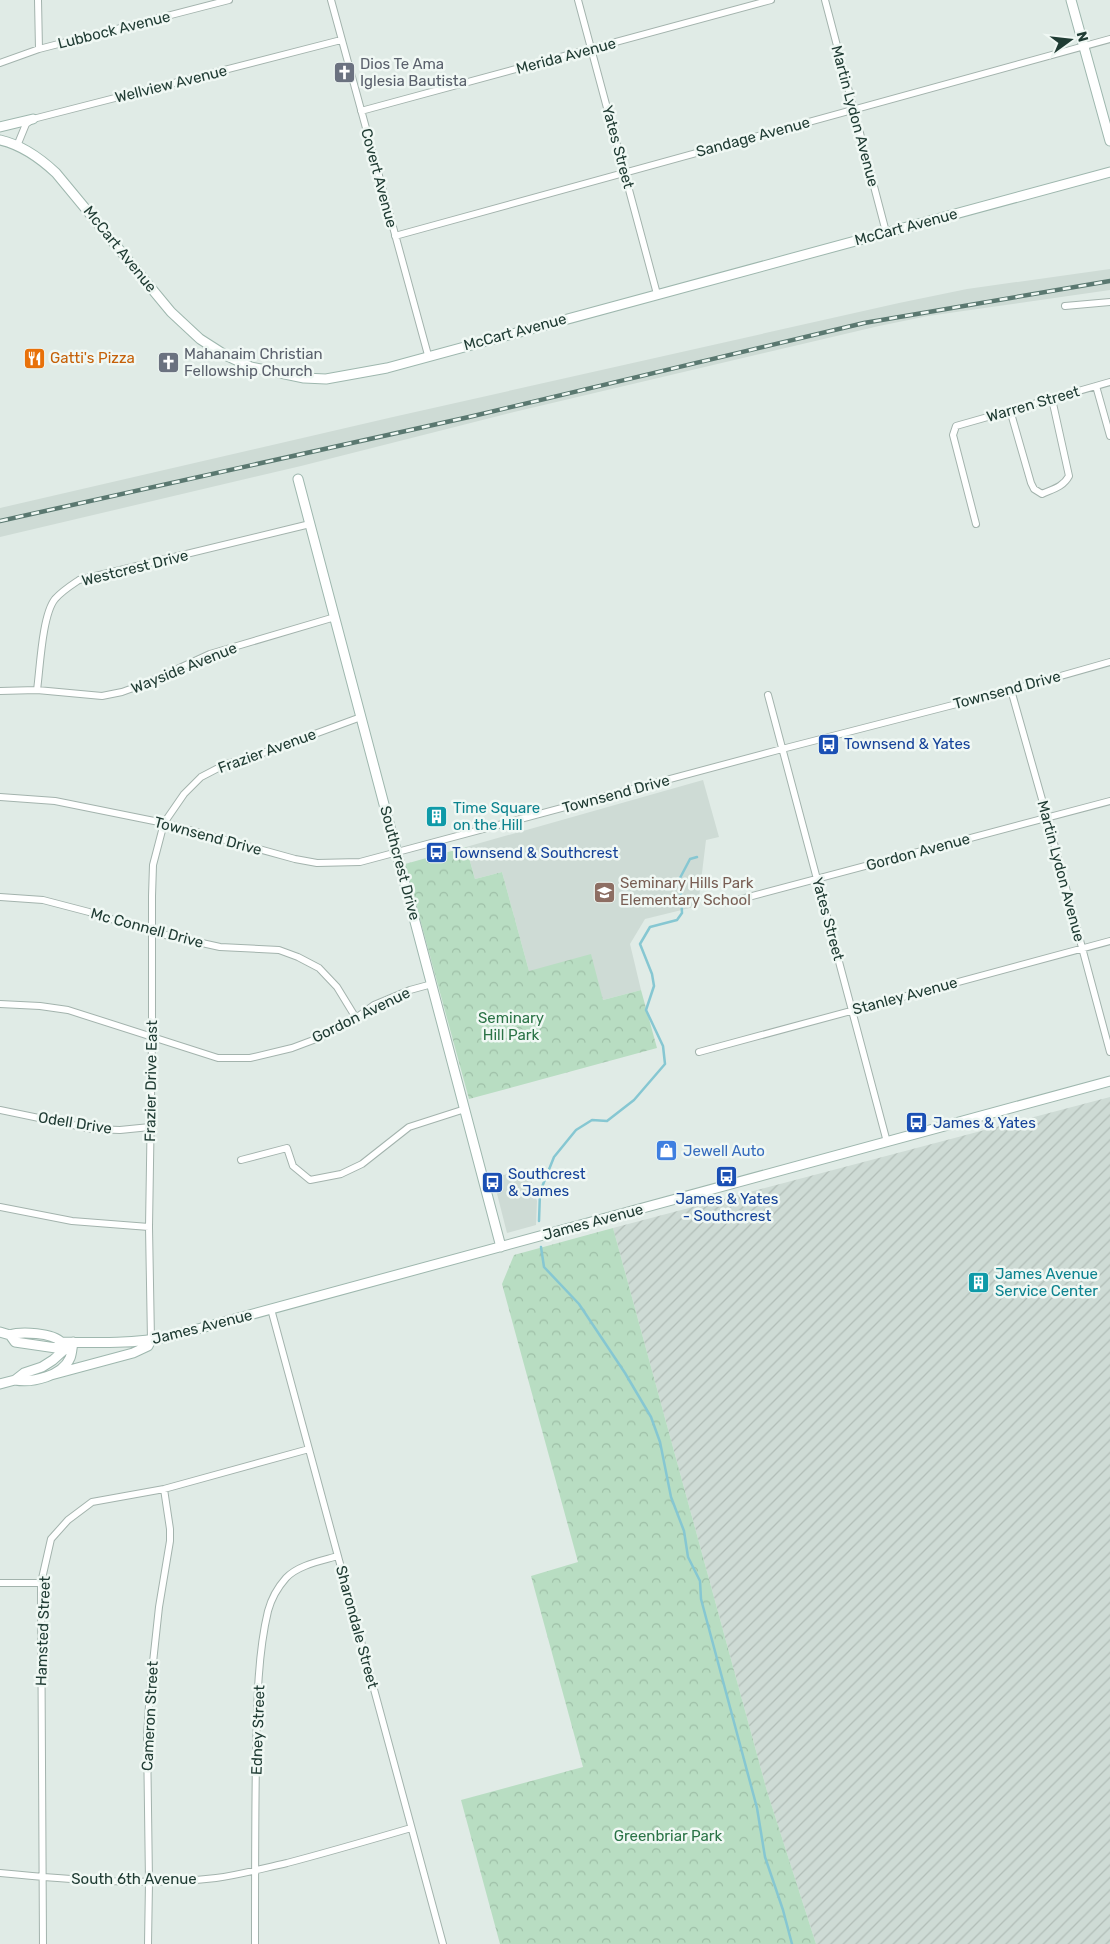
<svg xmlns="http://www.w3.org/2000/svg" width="1110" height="1944" font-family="Rubik,sans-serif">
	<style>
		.built { fill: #cedbd5 }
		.industrial { fill: url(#industrial-furrows) }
		.park { fill: url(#park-crowns) }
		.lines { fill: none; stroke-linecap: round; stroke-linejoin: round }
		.stream { stroke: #86c7d2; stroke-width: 2.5 }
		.street-casing { stroke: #a3b3ad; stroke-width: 8 }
		.secondary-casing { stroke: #9eb7ae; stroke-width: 11 }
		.street { stroke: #fff; stroke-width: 6 }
		.secondary { stroke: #fff; stroke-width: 9 }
		.rail-casing { stroke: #5a7870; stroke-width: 4.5 }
		.rail { stroke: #f0f8f4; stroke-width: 2.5; stroke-dasharray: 8; stroke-linecap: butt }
		.labels { text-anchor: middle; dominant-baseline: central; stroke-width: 5; stroke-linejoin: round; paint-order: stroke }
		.street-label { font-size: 15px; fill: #203c34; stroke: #f0f8f4 }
		.worship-label { font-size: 15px; fill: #5b616d; stroke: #f0f8f4; text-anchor: start }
		.food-label { font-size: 15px; fill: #c56008; stroke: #f0f8f4; text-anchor: start }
		.transit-label { font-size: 15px; fill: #164399; stroke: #f0f8f4; text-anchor: start }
		.culture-label { font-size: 15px; fill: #0d838f; stroke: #f0f8f4; text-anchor: start }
		.education-label { font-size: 15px; fill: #785e54; stroke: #f0f8f4; text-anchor: start }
		.park-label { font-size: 15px; fill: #2a7346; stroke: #f0f8f4 }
		.shop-label { font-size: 15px; fill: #366cbe; stroke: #f0f8f4; text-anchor: start }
	</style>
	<defs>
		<pattern id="industrial-furrows" width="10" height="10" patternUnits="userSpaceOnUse" patternTransform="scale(1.25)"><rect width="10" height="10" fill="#cedbd5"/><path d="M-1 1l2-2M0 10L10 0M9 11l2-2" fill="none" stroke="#b1bdb7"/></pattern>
		<pattern id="park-crowns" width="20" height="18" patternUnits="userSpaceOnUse" patternTransform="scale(1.25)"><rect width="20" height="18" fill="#b8ddc2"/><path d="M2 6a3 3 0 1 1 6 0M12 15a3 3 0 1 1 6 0" fill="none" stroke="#9ebfa7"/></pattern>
	</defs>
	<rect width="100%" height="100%" fill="#e0ebe6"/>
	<path class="built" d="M1110 269V290L928 316 879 326 514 412 301 466 0 537V508L393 417 899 303 967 289Z
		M703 780 719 837 706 840 698 906 645 919 630 944 641 990 603 1000 529 971 502 872 475 879 466 847Z
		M528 1168 537 1201 536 1225 507 1233 493 1178Z"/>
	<path class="industrial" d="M1110 1097V1944H816L767 1791 613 1228Z"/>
	<path class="park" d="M466 847 475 879 502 872 529 971 591 954 603 1000 641 990 657 1048 469 1099 405 864Z
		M613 1228 767 1791 816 1944H500L461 1800 583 1767 531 1576 578 1562 502 1284 514 1255Z"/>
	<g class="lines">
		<path class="stream" d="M539 1221 540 1192 554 1157 576 1130 592 1120 607 1121 634 1100 665 1064 663 1046 646 1010 654 986 652 974 640 944 650 927 677 920 682 913 680 878 690 859 697 857
			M541 1247 544 1267 579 1304 625 1373 651 1417 660 1442 671 1497 684 1531 688 1557 700 1581 701 1599 757 1808 765 1857 783 1910 792 1944"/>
		<defs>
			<path id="street" d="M38 0 39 49
				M331 0 428 355
				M578 0 657 294
				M825 0 886 232
				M0 63 39 49 229 0
				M361 111 771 0
				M17 146 26 124 33 119 341 40
				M395 236 1110 39
				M1065 306 1110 302
				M1096 386 1110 436
				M1010 410 1031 483 1034 489 1042 494C1053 489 1063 487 1069 476L1052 399
				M976 524 953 435 956 426 1110 382
				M37 690C40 669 42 615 55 599 62 591 70 586 79 580L310 524
				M1011 690 1047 817 1110 1052
				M0 691 37 690 102 696 122 692 147 683 210 654 335 617
				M768 695 887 1142
				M0 797 55 801 164 823 295 859 317 863 360 862 782 749 1011 690 1110 662
				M0 897 43 900 89 912 152 932 220 947 279 950 298 957 319 968 337 987 356 1018
				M726 903 1110 801
				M0 1004 40 1006 68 1010 218 1058H250L292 1048 324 1036 356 1018 374 1005 410 990 432 984
				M699 1052 1110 941
				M0 1110 92 1129 120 1130 150 1127
				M241 1160 287 1148 293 1166 310 1180 341 1174 362 1164 409 1127 465 1109
				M0 1207 72 1221 149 1227
				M271 1309 443 1944
				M151 1340 149 1227 152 1038V896L153 865 164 823 184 794 201 777 226 764 252 757 361 717
				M0 1583H41
				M0 1873C72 1880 144 1886 216 1878 240 1875 264 1868 287 1863 329 1852 370 1840 411 1828
				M43 1944 41 1583 51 1539 68 1520 92 1502 164 1489 309 1449
				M148 1944 149 1882 147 1736 150 1690 159 1607 170 1541V1529L164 1489
				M255 1944C255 1882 255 1820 256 1758 257 1711 257 1657 268 1611 271 1600 278 1587 286 1578 298 1565 321 1561 338 1556"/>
			<path id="secondary" d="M1071 0 1110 141
				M0 127 33 119
				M0 140C22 145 40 158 56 173L171 312 200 339 225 355 251 367 304 378 326 379 387 368 1110 172
				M298 479 501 1247
				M0 1332 10 1335 15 1342 56 1348 61 1342
				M10 1335C21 1331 53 1333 61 1342 99 1343 135 1344 172 1336L1110 1081
				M51 1375 133 1353 148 1346 151 1340
				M15 1380C33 1383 62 1376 70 1358 72 1353 72 1347 73 1342
				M0 1384 15 1380 24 1373 42 1367 53 1360 73 1342"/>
		</defs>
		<use href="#street" class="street-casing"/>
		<use href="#secondary" class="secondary-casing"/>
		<use href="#street" class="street"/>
		<use href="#secondary" class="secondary"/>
		<defs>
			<path id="rail" d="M0 521 469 417 864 323 1110 281"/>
		</defs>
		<use href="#rail" class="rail-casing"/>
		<use href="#rail" class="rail"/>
	</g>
	<defs>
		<symbol id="church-square" viewBox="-11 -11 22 22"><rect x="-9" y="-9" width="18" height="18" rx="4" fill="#6b7280" stroke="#f0f8f4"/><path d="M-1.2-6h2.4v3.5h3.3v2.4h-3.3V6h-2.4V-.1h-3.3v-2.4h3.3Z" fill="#fff"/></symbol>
		<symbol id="restaurant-square" viewBox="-11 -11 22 22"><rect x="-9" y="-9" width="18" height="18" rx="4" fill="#e8710a" stroke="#f0f8f4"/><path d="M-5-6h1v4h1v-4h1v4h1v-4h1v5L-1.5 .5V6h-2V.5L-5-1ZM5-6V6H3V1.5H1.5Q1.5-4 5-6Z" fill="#fff"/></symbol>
		<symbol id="bus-square" viewBox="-11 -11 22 22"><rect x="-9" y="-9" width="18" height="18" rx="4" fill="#1a4fb4" stroke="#f0f8f4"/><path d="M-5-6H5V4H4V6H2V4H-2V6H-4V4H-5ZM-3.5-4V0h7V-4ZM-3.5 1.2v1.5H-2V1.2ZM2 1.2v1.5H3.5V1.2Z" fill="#fff"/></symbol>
		<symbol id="building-square" viewBox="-11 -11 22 22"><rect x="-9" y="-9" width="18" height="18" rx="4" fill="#0f9aa8" stroke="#f0f8f4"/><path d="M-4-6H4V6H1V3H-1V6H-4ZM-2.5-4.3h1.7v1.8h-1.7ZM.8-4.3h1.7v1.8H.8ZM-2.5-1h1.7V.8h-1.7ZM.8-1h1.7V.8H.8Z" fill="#fff"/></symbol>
		<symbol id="school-square" viewBox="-11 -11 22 22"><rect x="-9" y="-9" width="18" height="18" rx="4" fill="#8d6e63" stroke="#f0f8f4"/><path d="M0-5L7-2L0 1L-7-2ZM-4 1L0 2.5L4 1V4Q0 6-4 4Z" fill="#fff"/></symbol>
		<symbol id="shop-square" viewBox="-11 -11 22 22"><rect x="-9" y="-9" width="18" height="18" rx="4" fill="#3f7fe0" stroke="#f0f8f4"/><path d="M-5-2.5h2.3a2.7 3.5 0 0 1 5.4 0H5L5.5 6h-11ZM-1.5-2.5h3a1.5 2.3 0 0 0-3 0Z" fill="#fff"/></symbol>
	</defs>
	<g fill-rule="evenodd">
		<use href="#church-square" x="332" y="60" width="25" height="25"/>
		<use href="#restaurant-square" x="22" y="346" width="25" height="25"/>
		<use href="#church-square" x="156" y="350" width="25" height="25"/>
		<use href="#bus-square" x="816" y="732" width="25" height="25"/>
		<use href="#building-square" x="424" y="804" width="25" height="25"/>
		<use href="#bus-square" x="424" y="840" width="25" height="25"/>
		<use href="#school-square" x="592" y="880" width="25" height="25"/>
		<use href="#bus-square" x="904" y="1110" width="25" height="25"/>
		<use href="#shop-square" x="654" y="1138" width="25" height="25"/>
		<use href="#bus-square" x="714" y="1164" width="25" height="25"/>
		<use href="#bus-square" x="480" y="1170" width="25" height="25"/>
		<use href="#building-square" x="966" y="1270" width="25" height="25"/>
	</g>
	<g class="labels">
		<g class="street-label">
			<text transform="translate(114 30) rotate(-14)">Lubbock Avenue</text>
			<text transform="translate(566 56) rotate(-15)">Merida Avenue</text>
			<text transform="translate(171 84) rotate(-14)">Wellview Avenue</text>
			<text transform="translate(855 116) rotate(75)">Martin Lydon Avenue</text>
			<text transform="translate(753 137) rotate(-15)">Sandage Avenue</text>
			<text transform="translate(618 147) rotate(75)">Yates Street</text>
			<text transform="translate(379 178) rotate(75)">Covert Avenue</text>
			<text transform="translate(906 227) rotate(-15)">McCart Avenue</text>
			<text transform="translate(120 249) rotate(51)">McCart Avenue</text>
			<text transform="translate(515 332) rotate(-15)">McCart Avenue</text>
			<text transform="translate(1033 404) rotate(-16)">Warren Street</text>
			<text transform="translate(135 568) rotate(-14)">Westcrest Drive</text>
			<text transform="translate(184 668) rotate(-22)">Wayside Avenue</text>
			<text transform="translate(1007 690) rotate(-15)">Townsend Drive</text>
			<text transform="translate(267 751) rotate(-20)">Frazier Avenue</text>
			<text transform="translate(616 794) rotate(-15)">Townsend Drive</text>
			<text transform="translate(208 836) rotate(15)">Townsend Drive</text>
			<text transform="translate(918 852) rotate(-15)">Gordon Avenue</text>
			<text transform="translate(400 863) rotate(75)">Southcrest Drive</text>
			<text transform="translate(1061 871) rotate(75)">Martin Lydon Avenue</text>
			<text transform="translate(828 919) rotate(75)">Yates Street</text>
			<text transform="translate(147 928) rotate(15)">Mc Connell Drive</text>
			<text transform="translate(905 996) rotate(-15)">Stanley Avenue</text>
			<text transform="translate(361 1015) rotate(-26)">Gordon Avenue</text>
			<text transform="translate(151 1081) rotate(-89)">Frazier Drive East</text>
			<text transform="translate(75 1123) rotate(9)">Odell Drive</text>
			<text transform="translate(593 1222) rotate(-15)">James Avenue</text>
			<text transform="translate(202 1327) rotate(-14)">James Avenue</text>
			<text transform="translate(357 1627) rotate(75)">Sharondale Street</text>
			<text transform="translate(43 1631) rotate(-88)">Hamsted Street</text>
			<text transform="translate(150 1716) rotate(-87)">Cameron Street</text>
			<text transform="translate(258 1730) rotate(-88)">Edney Street</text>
			<text x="134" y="1879">South 6th Avenue</text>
		</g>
		<g class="worship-label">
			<text x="360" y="64">Dios Te Ama<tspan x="360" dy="17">Iglesia Bautista</tspan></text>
			<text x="184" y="354">Mahanaim Christian<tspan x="184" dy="17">Fellowship Church</tspan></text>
		</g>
		<g class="food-label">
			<text x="50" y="358">Gatti's Pizza</text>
		</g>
		<g class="transit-label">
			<text x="844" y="744">Townsend &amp; Yates</text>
			<text x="452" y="853">Townsend &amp; Southcrest</text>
			<text x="933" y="1123">James &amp; Yates</text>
			<text x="508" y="1174">Southcrest<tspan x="508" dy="17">&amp; James</tspan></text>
			<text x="727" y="1199" text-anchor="middle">James &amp; Yates<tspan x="727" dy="17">- Southcrest</tspan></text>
		</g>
		<g class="culture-label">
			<text x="453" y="808">Time Square<tspan x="453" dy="17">on the Hill</tspan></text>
			<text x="995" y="1274">James Avenue<tspan x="995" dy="17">Service Center</tspan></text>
		</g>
		<g class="education-label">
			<text x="620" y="883">Seminary Hills Park<tspan x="620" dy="17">Elementary School</tspan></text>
		</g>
		<g class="park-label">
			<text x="511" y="1018">Seminary<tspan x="511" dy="17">Hill Park</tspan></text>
			<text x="668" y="1836">Greenbriar Park</text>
		</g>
		<g class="shop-label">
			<text x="683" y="1151">Jewell Auto</text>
		</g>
	</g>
	<g transform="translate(1070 40) rotate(75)" stroke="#f0f8f4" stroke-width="4" paint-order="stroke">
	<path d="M0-4L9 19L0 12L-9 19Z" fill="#203c34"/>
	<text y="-8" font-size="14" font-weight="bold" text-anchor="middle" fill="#203c34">N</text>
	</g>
</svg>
